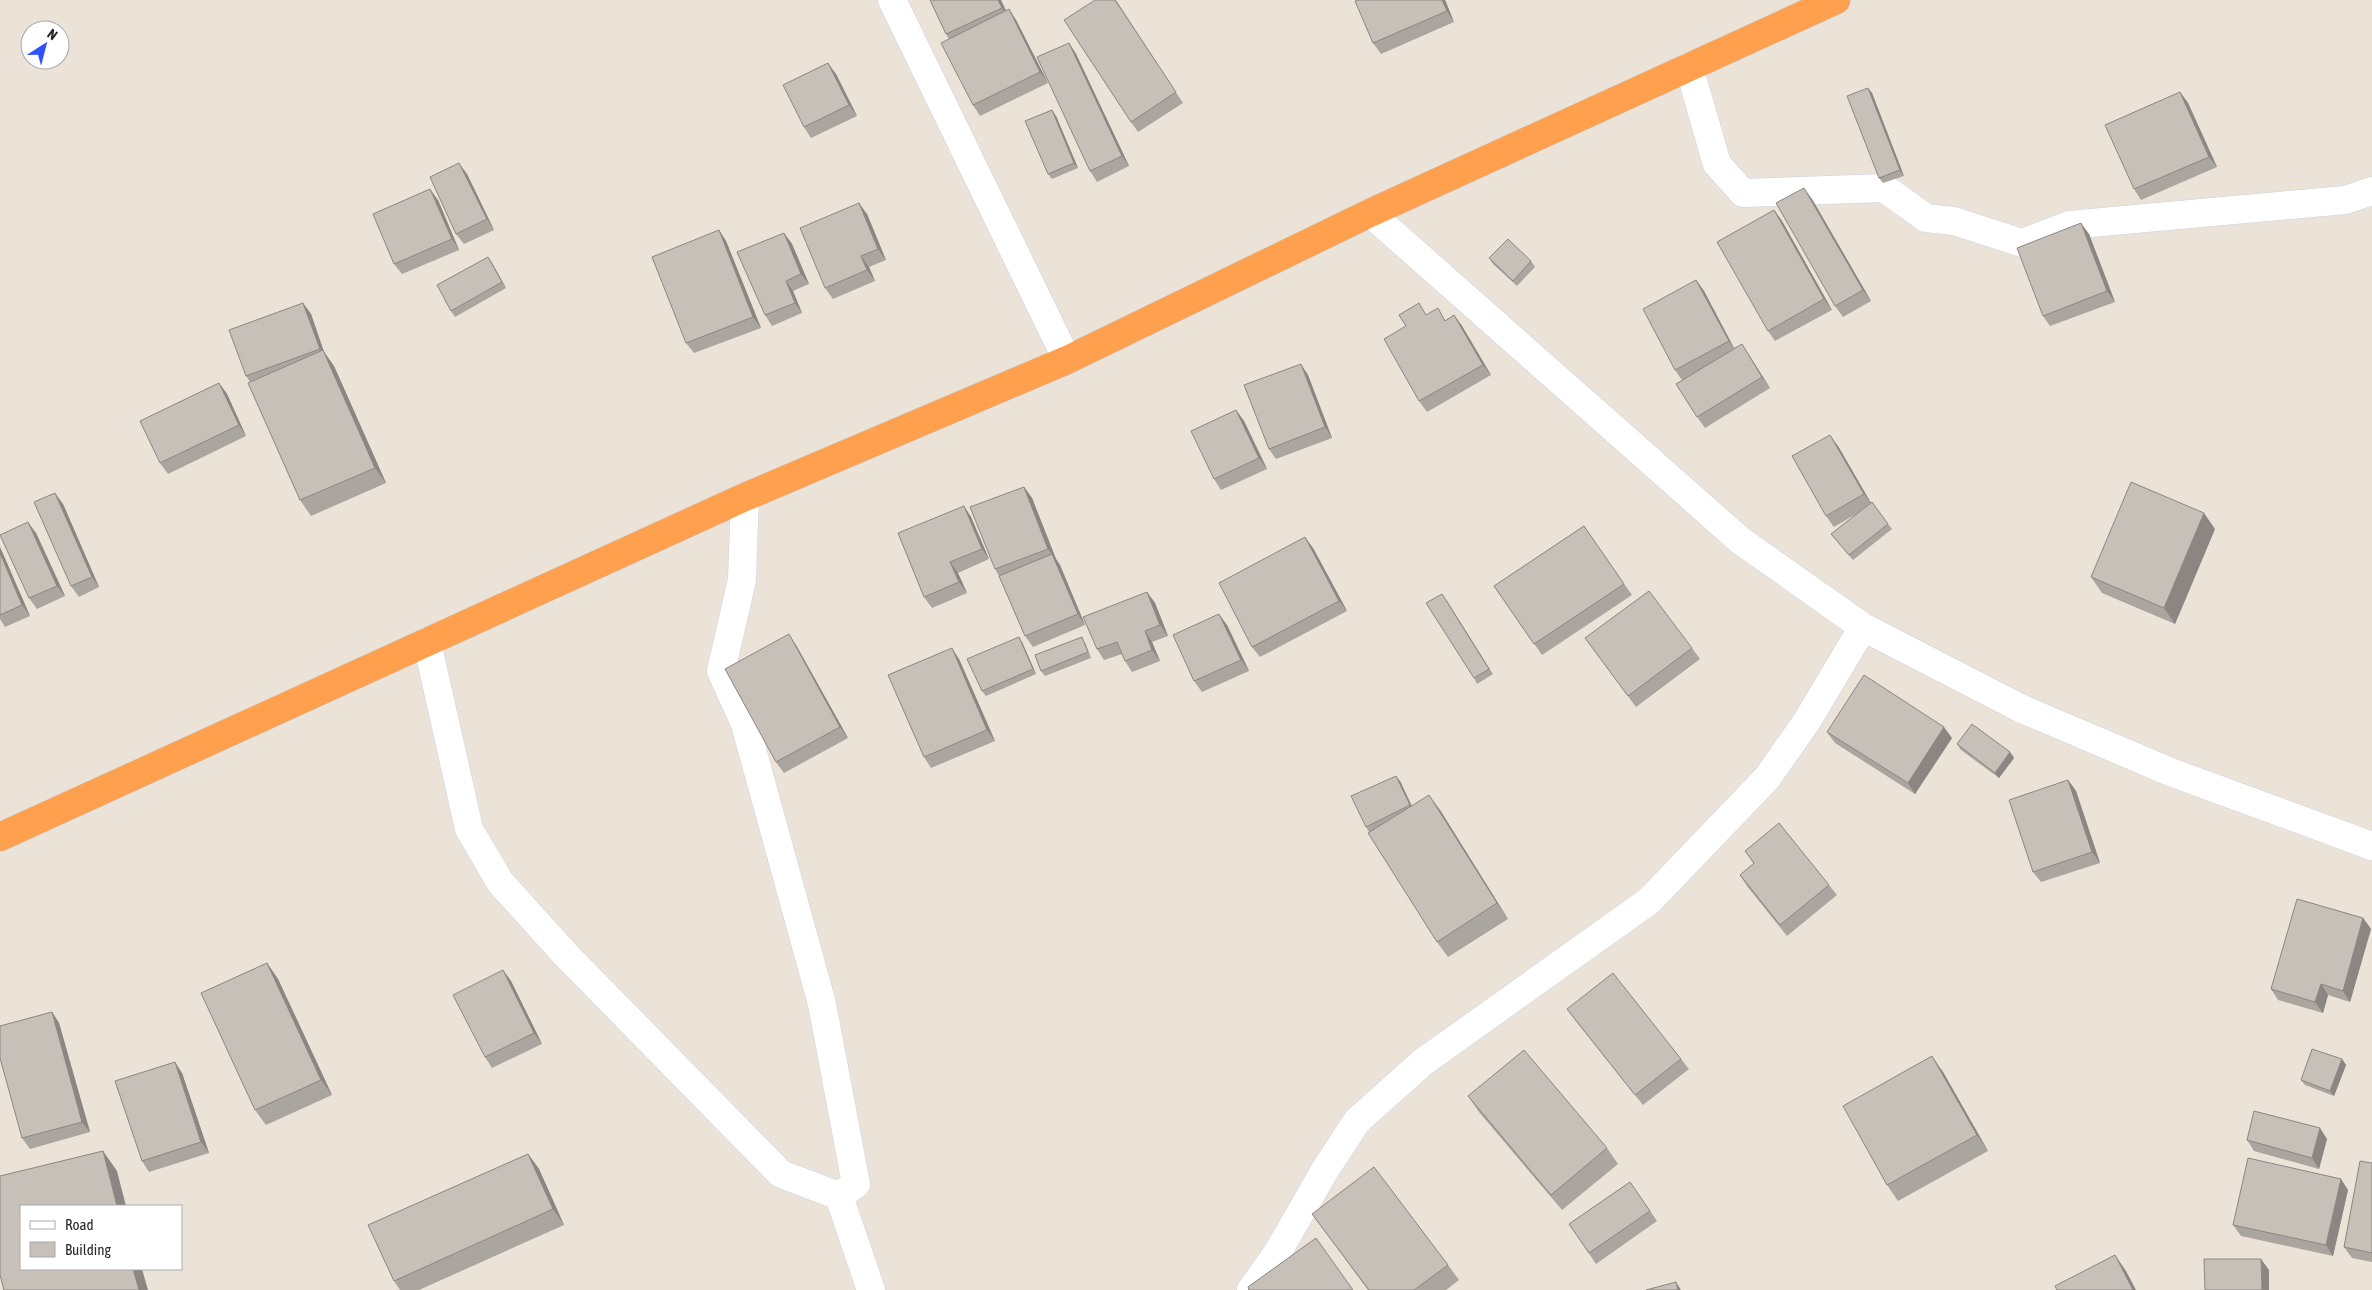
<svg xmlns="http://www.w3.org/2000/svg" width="2372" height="1290" font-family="'Asap Condensed',sans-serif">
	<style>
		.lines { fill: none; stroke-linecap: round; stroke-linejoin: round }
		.street-casing { stroke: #cdd1e2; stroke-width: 29 }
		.highway-casing { stroke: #c7c7c7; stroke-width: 29 }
		.street { stroke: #fff; stroke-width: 28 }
		.highway { stroke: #ffa04f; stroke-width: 28 }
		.wall { fill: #aaa59e }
		.shaded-wall { fill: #8b8681 }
		.building { fill: #c6c0b8; stroke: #8b8681 }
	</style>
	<rect width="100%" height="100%" fill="#ebe3d8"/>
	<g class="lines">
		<defs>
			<path id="street" d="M892 0 1067 360
				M1689 67 1717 164 1743 193 1884 188 1926 218 1954 221 2022 243 2069 225 2345 200 2372 191
				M1370 213 1741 541 1863 627 2020 708 2168 771 2372 846
				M745 497 742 580 721 671 745 724 822 1004 856 1184 839 1196
				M427 642 469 829 500 882 566 955 781 1174 839 1196 871 1290
				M1251 1290 1276 1255 1325 1170 1357 1121 1423 1062 1649 901 1767 778 1807 721 1863 627"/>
			<path id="highway" d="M0 837 745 497 1067 360 1370 213 1836 0"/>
		</defs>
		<use href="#street" class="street-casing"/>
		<use href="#highway" class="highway-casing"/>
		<use href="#street" class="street"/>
		<use href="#highway" class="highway"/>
	</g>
	<path class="wall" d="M930 0H1001L1006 11 1009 9 1016 20 1048 83 980 116 973 105 949 39 946 34Z
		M1116 0 1183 103 1138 132 1131 122Z
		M1359 0H1445L1454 22 1381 54 1373 43Z
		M1069 43 1076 54 1129 166 1097 182 1090 171Z
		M836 74 857 116 811 138 804 127Z
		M1868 88 1872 93 1904 176 1883 183 1879 178Z
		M2180 92 2188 103 2217 167 2141 200 2134 189Z
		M1056 116 1078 168 1052 179 1048 174Z
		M467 174 494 230 464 244 456 234Z
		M1812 199 1871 301 1843 317 1835 306Z
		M438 200 459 250 402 274 394 264Z
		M1774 210 1782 221 1832 310 1775 341 1768 331Z
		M867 214 886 260 869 267 875 281 833 299 825 288Z
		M719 230 726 241 761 328 694 353 686 343Z
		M784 233 792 244 809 284 793 291 802 313 772 326 765 315Z
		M2089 234 2115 302 2050 326 2043 316Z
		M1489 258 1531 261 1535 267 1517 286 1493 264Z
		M492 263 506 288 455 317 451 311Z
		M1696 280 1704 291 1734 348 1742 344 1770 388 1705 428 1697 417 1682 380 1675 370Z
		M303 303 311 314 324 352 334 366 386 483 311 516 300 500 250 382 246 376Z
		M1427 315 1446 320 1454 315 1462 326 1491 375 1427 412 1419 401Z
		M1308 375 1332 438 1276 459 1269 449Z
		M219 383 227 394 246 436 168 474 160 463Z
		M1236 410 1244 421 1267 469 1221 490 1214 479Z
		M1838 446 1871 503 1892 529 1853 560 1831 534 1856 514 1834 527 1826 516Z
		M1024 487 1032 498 1056 559 1060 565 1085 625 1033 647 1025 636 999 576 995 569Z
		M63 504 99 587 79 597 71 586Z
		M964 506 971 517 989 559 958 573 967 593 932 608 924 597Z
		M1584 526 1632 595 1542 655 1494 586Z
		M2215 529 2175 624 2102 593 2091 577Z
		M36 533 65 596 37 609 29 598Z
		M0 547 30 616 5 627 0 619Z
		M1313 548 1347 611 1260 657 1252 647Z
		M1147 592 1155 603 1168 636 1152 642 1160 661 1132 672 1125 661 1122 654 1104 660 1097 649Z
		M1446 599 1493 674 1477 684 1474 678Z
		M1227 625 1249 671 1202 692 1194 681Z
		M1585 638 1692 648 1700 659 1636 707Z
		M1022 642 1036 674 986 696 982 691Z
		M1085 642 1091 658 1045 676 1041 671Z
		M796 645 848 738 784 773 776 762Z
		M959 659 995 741 931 768 924 757Z
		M1827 732 1952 738 1915 794 1835 743Z
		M1957 744 2010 752 2014 758 1999 778 1961 750Z
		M2068 780 2076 791 2100 863 2041 882 2033 872Z
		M1400 781 1412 806 1440 810 1508 919 1448 957 1437 942 1366 827Z
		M1745 851 1829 885 1837 895 1787 936 1747 886 1740 875 1754 864Z
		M2363 918 2371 929 2350 1002 2328 995 2323 1013 2278 1000 2271 989Z
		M267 963 278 979 332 1095 266 1125 255 1110Z
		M503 970 511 981 542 1044 492 1068 485 1057Z
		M1567 1009 1681 1059 1689 1069 1643 1105 1575 1020Z
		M52 1012 59 1023 90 1132 30 1149 22 1138Z
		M2342 1059 2346 1065 2334 1096 2305 1085 2301 1080Z
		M1943 1072 1988 1151 1898 1201 1887 1185Z
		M182 1073 209 1153 149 1172 142 1161Z
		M1468 1096 1607 1148 1618 1164 1562 1210 1479 1112Z
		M2327 1139 2319 1169 2254 1151 2247 1140Z
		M528 1154 539 1169 564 1225 419 1290H400L394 1281Z
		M2372 1163V1262L2352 1258 2344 1247Z
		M1630 1182 1657 1221 1596 1264 1569 1224Z
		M2348 1190 2333 1256 2241 1236 2233 1225Z
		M1312 1214 1448 1265 1459 1280 1446 1290H1368Z"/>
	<path class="shaded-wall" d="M998 0H1001L1010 19 1002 8Z
		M1442 0H1445L1454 22 1447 11Z
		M1009 9 1016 20 1048 83 1040 72Z
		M1069 43 1076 54 1129 166 1122 156Z
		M828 63 836 74 857 116 849 105Z
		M1868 88 1872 93 1904 176 1900 170Z
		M2180 92 2188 103 2217 167 2209 157Z
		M1052 110 1056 116 1078 168 1074 163Z
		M459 163 467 174 494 230 487 219Z
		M1804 188 1812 199 1871 301 1863 290Z
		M430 189 438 200 459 250 452 239Z
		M859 203 867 214 886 260 878 249Z
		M1774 210 1782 221 1832 310 1824 299Z
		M2081 223 2089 234 2115 302 2107 291Z
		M719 230 726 241 761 328 753 317Z
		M784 233 792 244 809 284 801 274Z
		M861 256 869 267 875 281 867 270Z
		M488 257 492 263 506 288 502 282Z
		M1696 280 1704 291 1736 352 1729 341Z
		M786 281 793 291 802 313 795 303Z
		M303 303 311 314 324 352 334 366 386 483 375 468 327 360 320 349Z
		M1454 315 1462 326 1491 375 1483 365Z
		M1742 344 1770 388 1762 377Z
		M1301 364 1308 375 1332 438 1325 427Z
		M219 383 227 394 246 436 239 425Z
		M1236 410 1244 421 1267 469 1259 458Z
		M1830 435 1838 446 1872 505 1864 494Z
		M1024 487 1032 498 1056 559 1060 565 1085 625 1078 614 1052 554 1048 549Z
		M55 493 63 504 99 587 92 577Z
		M964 506 971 517 989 559 982 549Z
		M2204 513 2215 529 2175 624 2164 608Z
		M28 522 36 533 65 596 57 586Z
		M1305 537 1313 548 1347 611 1339 601Z
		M0 547 30 616 22 605 0 553Z
		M950 562 958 573 967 593 959 582Z
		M1147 592 1155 603 1168 636 1160 625Z
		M1219 614 1227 625 1249 671 1241 660Z
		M1145 631 1152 642 1160 661 1152 650Z
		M789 634 796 645 848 738 840 727Z
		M1019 637 1022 642 1036 674 1033 669Z
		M952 648 959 659 995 741 987 730Z
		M1944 727 1952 738 1915 794 1908 783Z
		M2010 752 2014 758 1999 778 1995 773Z
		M1396 776 1400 781 1414 811 1410 805Z
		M2068 780 2076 791 2100 863 2092 852Z
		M1429 795 1440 810 1508 919 1497 903Z
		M2363 918 2371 929 2350 1002 2343 991Z
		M267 963 278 979 332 1095 321 1080Z
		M503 970 511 981 542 1044 534 1033Z
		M2321 984 2328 995 2323 1013 2315 1002Z
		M52 1012 59 1023 90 1132 82 1122Z
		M1932 1056 1943 1072 1988 1151 1977 1135Z
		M2342 1059 2346 1065 2334 1096 2330 1091Z
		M175 1062 182 1073 209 1153 201 1142Z
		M2320 1128 2327 1139 2319 1169 2312 1158Z
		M103 1151 117 1171 126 1206H117Z
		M528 1154 539 1169 564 1225 553 1209Z
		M2341 1179 2348 1190 2333 1256 2326 1245Z
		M2115 1255 2126 1271 2136 1290H2133Z
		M2261 1259 2269 1270V1290H2262Z
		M133 1269H142L148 1290H139Z
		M1676 1282 1681 1290H1678Z"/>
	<path class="building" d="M930 0H998L1002 8 946 34Z
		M1095 0H1115L1176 92 1131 122 1064 20Z
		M1359 0H1442L1447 11 1373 43 1355 1Z
		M1009 9 1040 72 973 105 941 43Z
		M1069 43 1122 156 1090 171 1037 57Z
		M828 63 849 105 804 127 783 85Z
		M1868 88 1900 170 1879 178 1847 96Z
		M2180 92 2209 157 2134 189 2105 125Z
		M1052 110 1074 163 1048 174 1025 121Z
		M459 163 487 219 456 234 430 177Z
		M1804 188 1863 290 1835 306 1776 203Z
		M430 189 452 239 394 264 373 214Z
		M859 203 878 249 861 256 867 270 825 288 800 228Z
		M1774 210 1824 299 1768 331 1717 242Z
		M2081 223 2107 291 2043 316 2017 248Z
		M719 230 753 317 686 343 652 257Z
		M784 233 801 274 786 281 795 303 765 315 737 252Z
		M1508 239 1531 261 1513 281 1489 258Z
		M488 257 502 282 451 311 437 285Z
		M1696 280 1729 341 1675 370 1643 309Z
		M303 303 320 349 246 376 229 330Z
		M1419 303 1426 315 1438 308 1445 321 1454 315 1483 365 1419 401 1384 339 1406 326 1399 315Z
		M1742 344 1762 377 1697 417 1676 384Z
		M323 350 375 468 300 500 248 383Z
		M1301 364 1325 427 1269 449 1244 385Z
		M219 383 239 425 160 463 140 421Z
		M1236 410 1259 458 1214 479 1191 431Z
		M1830 435 1864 494 1826 516 1792 456Z
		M2131 482 2204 513 2164 608 2091 577Z
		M1024 487 1048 549 995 569 970 507Z
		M55 493 92 577 71 586 34 502Z
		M1872 502 1888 524 1849 555 1831 534Z
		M964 506 982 549 950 562 959 582 924 597 898 533Z
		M28 522 57 586 29 598 0 535Z
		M1584 526 1624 584 1534 644 1494 586Z
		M1305 537 1339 601 1252 647 1219 583Z
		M0 553 22 605 0 615Z
		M1052 554 1078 614 1025 636 999 576Z
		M1649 591 1692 648 1628 696 1585 638Z
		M1147 592 1160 625 1145 631 1152 650 1125 661 1117 642 1097 649 1083 617Z
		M1442 594 1489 669 1474 678 1426 603Z
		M1219 614 1241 660 1194 681 1173 635Z
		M789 634 840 727 776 762 725 669Z
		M1019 637 1033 669 982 691 967 659Z
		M1082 637 1088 652 1041 671 1035 655Z
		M952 648 987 730 924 757 888 675Z
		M1864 675 1944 727 1908 783 1827 732Z
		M1972 724 2010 752 1995 773 1957 744Z
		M1396 776 1410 805 1366 827 1351 796Z
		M2068 780 2092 852 2033 872 2009 800Z
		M1429 795 1497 903 1437 942 1368 833Z
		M1779 823 1829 885 1780 925 1740 875 1754 863 1745 851Z
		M2297 899 2363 918 2343 991 2321 984 2315 1002 2271 989Z
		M267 963 321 1080 255 1110 201 993Z
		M503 970 534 1033 485 1057 453 995Z
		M1613 973 1681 1059 1635 1095 1567 1009Z
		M52 1012 82 1122 22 1138 0 1058V1026Z
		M2312 1049 2342 1059 2330 1091 2301 1080Z
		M1524 1050 1607 1148 1551 1195 1468 1096Z
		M1932 1056 1977 1135 1887 1185 1843 1106Z
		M175 1062 201 1142 142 1161 115 1081Z
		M2254 1111 2320 1128 2312 1158 2247 1140Z
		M103 1151 117 1206H21V1269H133L139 1290H4L0 1275V1176Z
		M528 1154 553 1209 394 1281 368 1225Z
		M2248 1158 2341 1179 2326 1245 2233 1225Z
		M2360 1161 2372 1163V1253L2344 1247Z
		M1374 1167 1448 1265 1414 1290H1369L1312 1214Z
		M1630 1182 1650 1211 1589 1253 1569 1224Z
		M1316 1238 1353 1290H1249L1248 1287Z
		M2115 1255 2133 1290H2057L2055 1286Z
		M2204 1259H2261L2262 1290H2205Z
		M1676 1282 1678 1290H1646Z"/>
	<rect x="20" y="1205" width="162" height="65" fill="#ffffff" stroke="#a9a9a9"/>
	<rect x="30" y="1221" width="25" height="8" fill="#ffffff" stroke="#a9a9a9"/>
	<text x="65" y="1230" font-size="15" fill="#282828">Road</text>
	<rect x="30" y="1242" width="25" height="15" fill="#c6c0b8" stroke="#a9a9a9"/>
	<text x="65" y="1255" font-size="15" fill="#282828">Building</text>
	<g transform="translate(45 45) rotate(36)"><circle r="24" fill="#ffffff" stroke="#a9a9a9"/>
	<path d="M0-4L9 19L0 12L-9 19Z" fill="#3151ff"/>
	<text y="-8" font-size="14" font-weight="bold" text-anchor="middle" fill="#282828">N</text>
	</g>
</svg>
